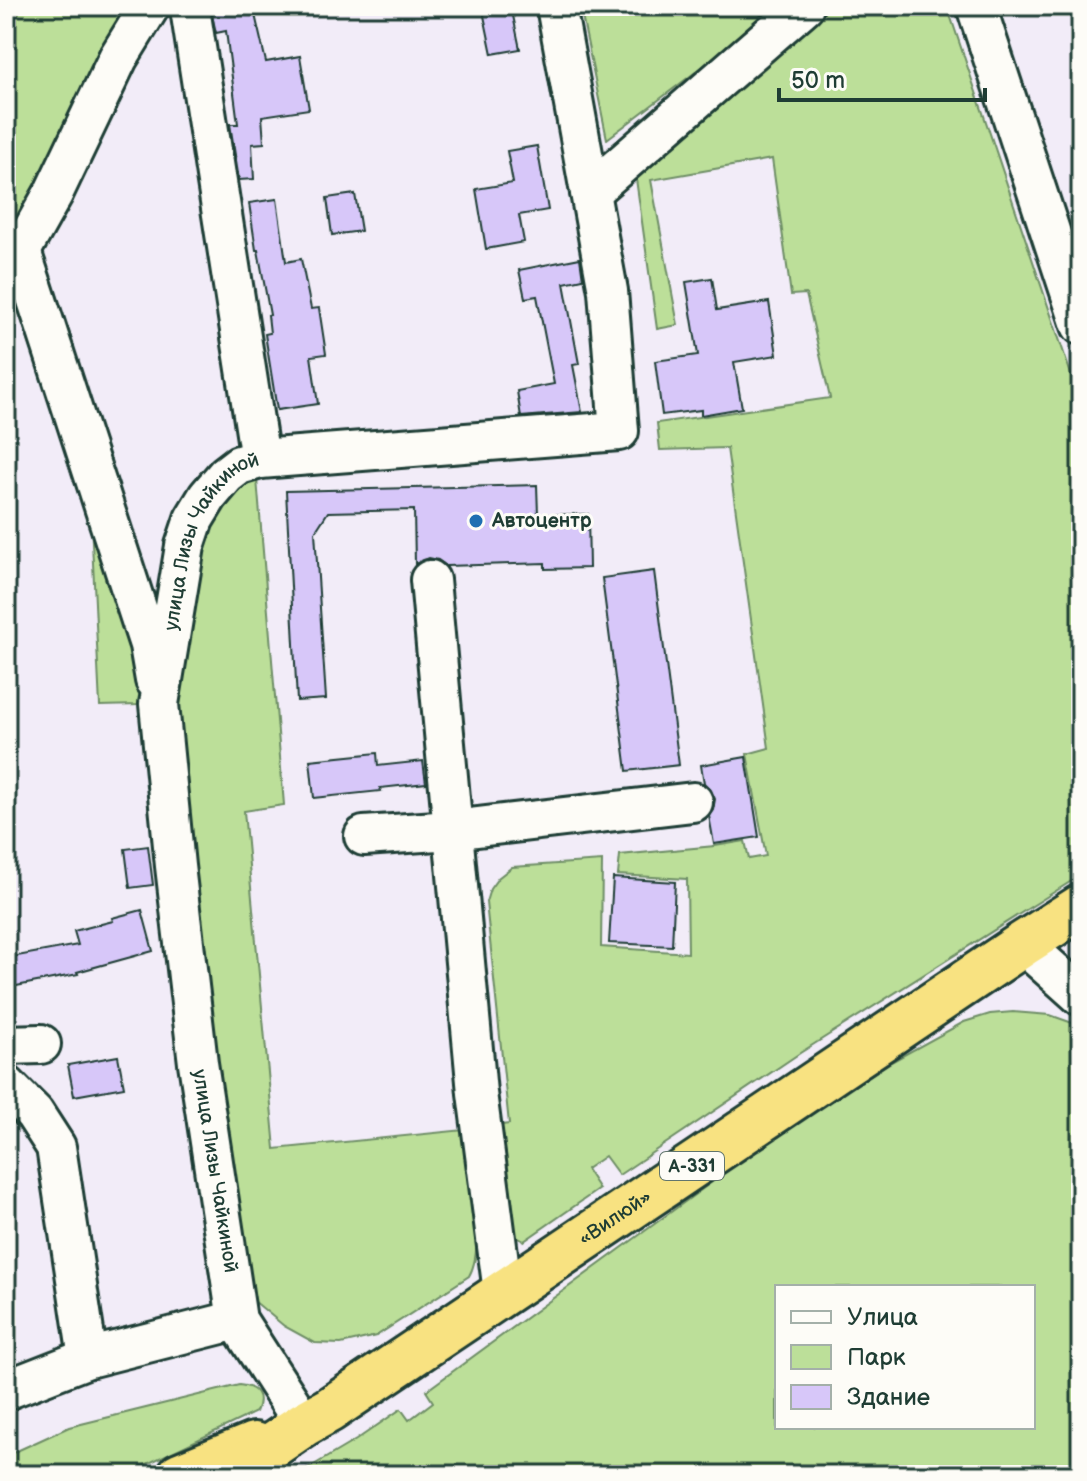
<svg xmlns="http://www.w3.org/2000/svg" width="1087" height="1481" font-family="'Balsamiq Sans',sans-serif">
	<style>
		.green { fill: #bcdf99; stroke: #6e8e66; stroke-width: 2; fill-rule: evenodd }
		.building { fill: #d7c7f9; stroke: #1f3d34; stroke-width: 2 }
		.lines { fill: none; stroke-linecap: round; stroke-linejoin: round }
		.minor-casing { stroke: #1f3d34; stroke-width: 44 }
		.highway-casing { stroke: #1f3d34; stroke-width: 50 }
		.minor { stroke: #fdfcf7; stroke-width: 38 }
		.highway { stroke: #f8e281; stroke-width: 44 }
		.poi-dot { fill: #1f6fb2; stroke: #fdfcf7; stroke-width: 3 }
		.labels { text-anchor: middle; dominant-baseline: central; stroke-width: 6; stroke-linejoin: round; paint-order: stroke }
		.shield { fill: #fdfcf7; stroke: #62766e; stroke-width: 2 }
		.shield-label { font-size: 18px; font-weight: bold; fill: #1f3d34 }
		.poi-label { font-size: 20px; font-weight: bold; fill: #1f3d34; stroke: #fdfcf7; text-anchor: start }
		.street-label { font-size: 20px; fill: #1f3d34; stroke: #fdfcf7 }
	</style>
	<rect width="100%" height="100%" fill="#f2ecf8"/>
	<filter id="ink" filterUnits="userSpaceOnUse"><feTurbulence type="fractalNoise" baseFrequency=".0125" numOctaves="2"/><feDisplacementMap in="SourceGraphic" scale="16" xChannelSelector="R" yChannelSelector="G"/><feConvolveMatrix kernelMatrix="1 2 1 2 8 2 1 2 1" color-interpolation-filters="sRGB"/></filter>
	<g filter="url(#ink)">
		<path class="green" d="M6 6H126L6 251Z
			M580 6H783L607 139Z
			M827 6H947L1081 404V875L800 1053 619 1175 605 1156 586 1169 599 1189 524 1241 516 1237 509 1225 492 1126 509 1124 486 902 490 889 498 878 512 867 602 861 601 947 688 953 687 879 618 875 620 855 715 846 745 841 749 859 766 856 747 754 769 748 727 448 660 450 657 423 830 398 806 294 791 295 772 159 651 180 678 325 657 329 636 179 648 155Z
			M20 287 148 703 140 705 100 706 91 522 13 296Z
			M256 467 284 805 244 811 275 1149 464 1130C469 1167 487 1245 469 1276L376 1336 341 1344 315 1343 284 1326 254 1301 236 1256 171 693 174 627 224 490Z
			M1013 1012 1050 1015 1081 1026V1475H297L356 1440 401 1409 409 1420 433 1402 426 1391 779 1133 891 1062 964 1022 990 1014ZM777 1287H1033V1427H777Z
			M239 1385C257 1387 263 1395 256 1412L124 1475H6V1456L69 1427Z"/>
		<path class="building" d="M210 6H253L266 62 300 56 309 109 262 116 264 143 252 144 254 179 239 180 230 124H238L226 31 216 33Z
			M482 6H511L520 49 492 54Z
			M537 146 548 210 519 215 524 242 486 249 476 189 513 183 507 151Z
			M355 194 361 231 332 235 327 198Z
			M277 199 286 262 301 259 311 309 319 308 326 354 311 356 318 404 277 410 265 334 270 333 268 315H270L258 250H256L249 203Z
			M580 258 583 279 564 283 579 364 573 365 582 412 521 417 517 391 554 384 537 296 525 298 519 270Z
			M712 278 717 310 769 302 777 355 734 362 742 408 701 415V410L662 415 655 361 698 355 686 282Z
			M537 485 538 515 588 514 589 568 545 569V563L446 566 438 560 429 558 415 564 414 510 328 512 315 532 326 699 297 701 286 491Z
			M654 571 679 765 627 771 602 578Z
			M377 753 378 766 423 761 426 783 380 788 381 791 314 798 310 760Z
			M746 757 759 837 714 844 709 816 713 810 715 799 711 790 704 783 701 765Z
			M148 846 153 885 130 888 125 849Z
			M613 878 675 882 672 946 609 943Z
			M142 910 153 951 77 972 78 974 6 988V958L78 945 74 931 113 921 112 918Z
			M118 1056 124 1087 74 1096 68 1065Z"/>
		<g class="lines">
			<defs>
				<g id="minor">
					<path d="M976 6 1081 325"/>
					<path d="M191 15 260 459"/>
					<path d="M590 192 804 6"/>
					<path d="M21 251 149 645 155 680"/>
					<path d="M6 268 21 251 53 194 118 58 150 6"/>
					<path d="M430 580 477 1093 503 1292"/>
					<path d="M364 836 452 830 693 802"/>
					<path d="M1023 944 1081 996"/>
					<path d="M6 1045 41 1044"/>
					<path d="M6 1085 34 1113 56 1147 88 1358"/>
					<path d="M6 1390 88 1358 237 1320"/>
					<path id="s1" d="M304 1424 237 1320 198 1063 175 866 159 704 185 546 194 519 208 496 226 475 239 465 260 459 619 431 608 291 556 6"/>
				</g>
				<g id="highway">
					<path d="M180 1475 254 1445"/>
					<path id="s2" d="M229 1475 304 1424 329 1410 1023 944 1081 907"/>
				</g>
			</defs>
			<use href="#minor" class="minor-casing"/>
			<use href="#highway" class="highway-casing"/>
			<use href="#minor" class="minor"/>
			<use href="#highway" class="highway"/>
		</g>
	</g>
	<circle class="poi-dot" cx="476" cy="521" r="8"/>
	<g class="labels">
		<rect class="shield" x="660" y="1152" width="64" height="28" rx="6"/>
		<g class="shield-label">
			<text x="692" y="1166">А-331</text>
		</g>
		<g class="poi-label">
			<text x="492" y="521">Автоцентр</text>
		</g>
		<g class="street-label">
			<text stroke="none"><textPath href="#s1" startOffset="922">улица Лизы Чайкиной</textPath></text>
			<text transform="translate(215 1171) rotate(81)">улица Лизы Чайкиной</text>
			<text stroke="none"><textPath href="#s2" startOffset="464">«Вилюй»</textPath></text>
		</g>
	</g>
	<rect width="1087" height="1481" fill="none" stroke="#fdfcf7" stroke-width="32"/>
	<rect x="16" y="16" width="1055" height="1449" fill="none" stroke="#1f3d34" stroke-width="3" filter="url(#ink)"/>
	<rect x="775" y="1285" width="260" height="144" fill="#fdfcf7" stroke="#a4b0a9" stroke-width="2"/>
	<rect x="791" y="1311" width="40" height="12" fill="#fdfcf7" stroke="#a4b0a9" stroke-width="2"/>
	<text x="847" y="1325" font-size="24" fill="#1f3d34">Улица</text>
	<rect x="791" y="1345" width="40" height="24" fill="#bcdf99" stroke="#a4b0a9" stroke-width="2"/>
	<text x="847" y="1365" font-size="24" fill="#1f3d34">Парк</text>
	<rect x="791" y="1385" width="40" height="24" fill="#d7c7f9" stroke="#a4b0a9" stroke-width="2"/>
	<text x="847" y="1405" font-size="24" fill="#1f3d34">Здание</text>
	<path d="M779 88v12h206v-12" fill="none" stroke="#1f3d34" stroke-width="4"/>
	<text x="791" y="88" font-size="24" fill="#1f3d34" stroke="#fdfcf7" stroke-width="6" paint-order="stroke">50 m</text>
</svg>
